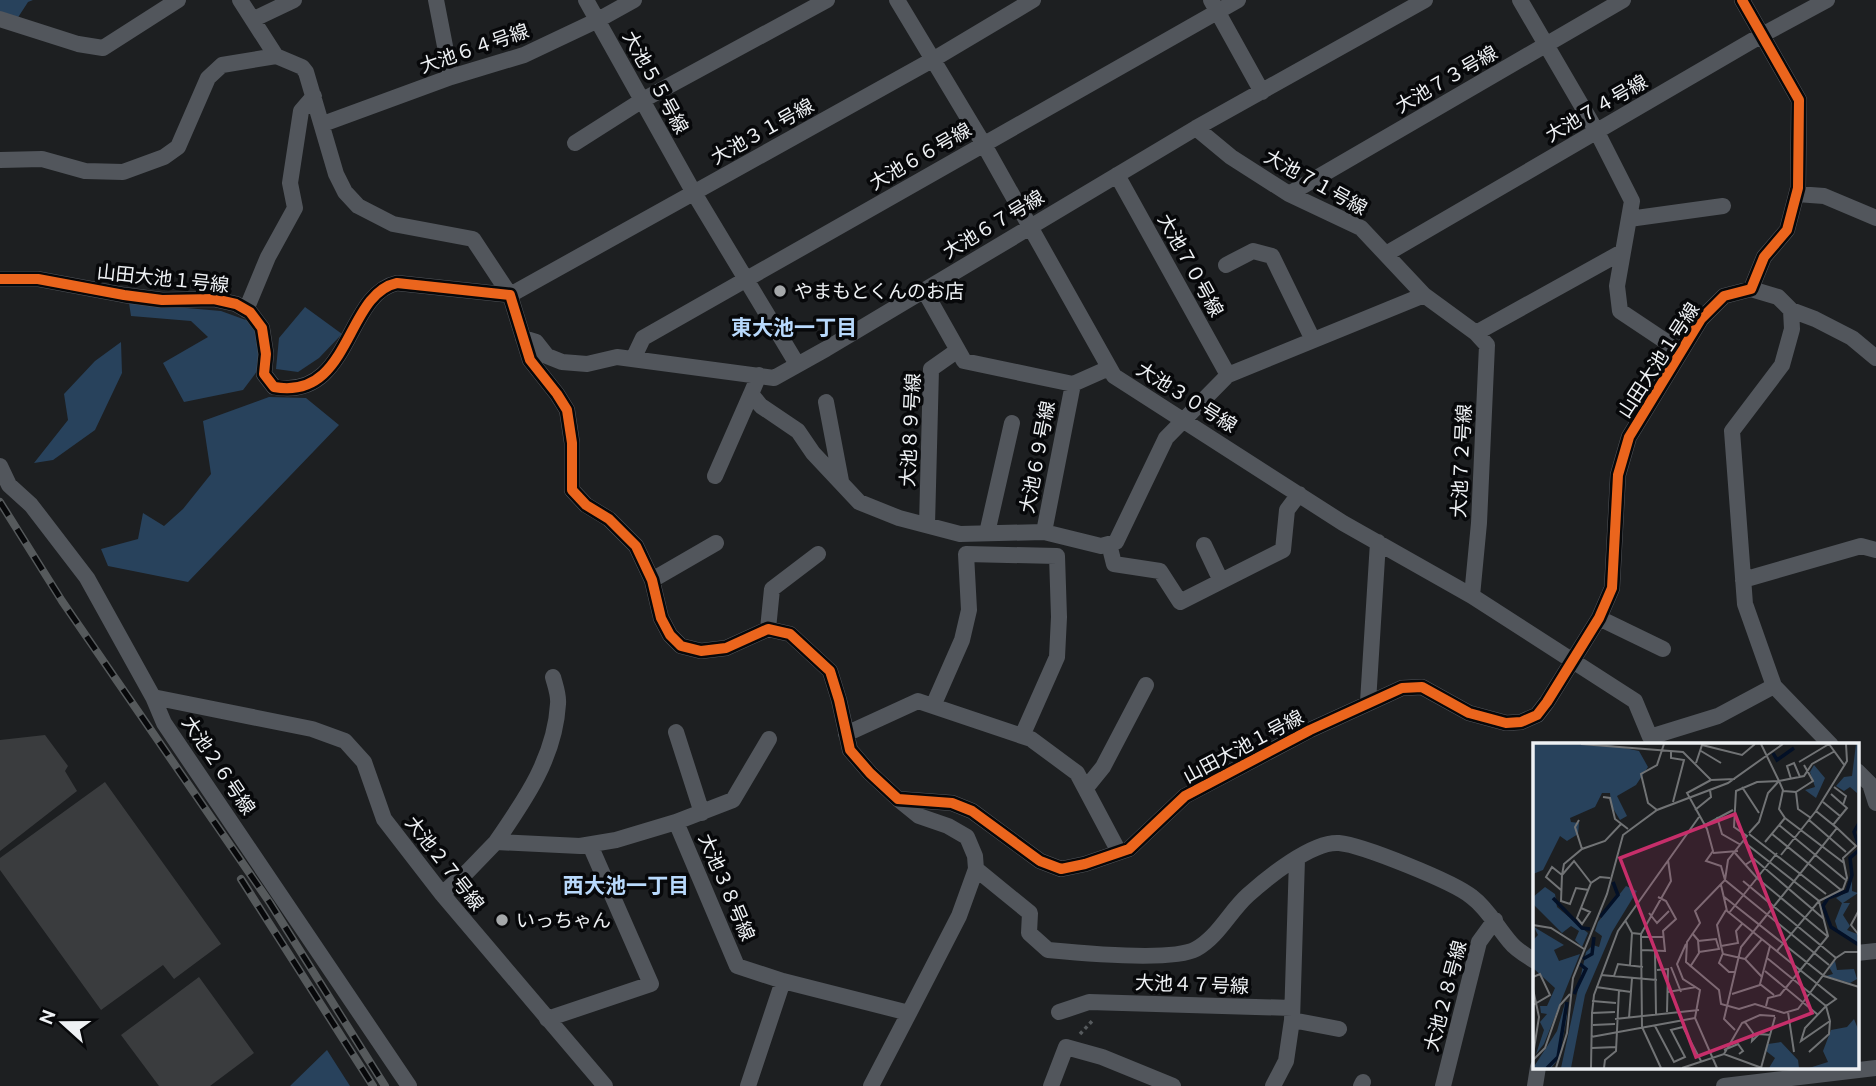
<svg xmlns="http://www.w3.org/2000/svg" width="1876" height="1086" font-family="Ubuntu,'Noto Sans JP',sans-serif">
	<style>
		.green { fill: #28425c }
		.building { fill: #3a3c3e }
		.lines { fill: none; stroke-linecap: round; stroke-linejoin: round }
		.path { stroke: #565a5d; stroke-width: 3.5; stroke-dasharray: 3.5 3.5; stroke-linecap: butt }
		.minor { stroke: #52565c; stroke-width: 16 }
		.rail-casing { stroke: #565a5c; stroke-width: 8 }
		.rail { stroke: #07080a; stroke-width: 5; stroke-dasharray: 16; stroke-linecap: butt }
		.cycleway-casing { stroke: #07080a; stroke-width: 15 }
		.cycleway { stroke: #eb651d; stroke-width: 10 }
		.poi-dot { fill: #a5a8aa; stroke: #07080a; stroke-width: 2.5 }
		.labels { text-anchor: middle; dominant-baseline: central; stroke-width: 7; stroke-linejoin: round; paint-order: stroke }
		.street-label { font-size: 19px; fill: #eef1f4; stroke: #07080a }
		.poi-label { font-size: 19px; fill: #eef1f4; stroke: #07080a; text-anchor: start }
		.neighbourhood-label { font-size: 21px; font-weight: bold; fill: #b8d9fc; stroke: #07080a }
		.inset-river { fill: none; stroke: #031026; stroke-width: 3.5 }
		.inset-road { fill: none; stroke: #717375; stroke-width: 2 }
		.view { fill: #c62e6a; fill-opacity: 0.15; stroke: #c62e6a; stroke-width: 3.5 }
		.inset-edge { fill: none; stroke: #eef1f4; stroke-width: 3.5 }
	</style>
	<rect width="100%" height="100%" fill="#1d1f21"/>
	<path class="green" d="M0 0H33L28 2 17 19 0 13Z
		M129 303 221 311 254 323 261 366 243 390 184 402 163 363 208 337 191 321 131 316Z
		M305 307 342 334 319 358 298 372 276 369 279 338Z
		M121 342 122 373 95 430 53 460 34 463 68 420 64 394 95 361Z
		M269 397 306 398 339 425 188 582 108 566 101 549 138 539 143 513 164 526 183 509 211 474 203 421Z
		M327 1050 350 1086H290Z"/>
	<path class="building" d="M45 735 68 766 65 771 77 791 0 851V740Z
		M105 782 221 944 174 979 163 965 101 1010 0 870V858Z
		M199 977 254 1053 210 1086H159L121 1035Z"/>
	<g class="lines">
		<path class="path" d="M1080 1034 1094 1019"/>
		<path class="minor" d="M240 0 276 56 302 67 306 72 336 174 345 192 358 206 393 224 473 239 510 295 934 59 1033 0
			M436 0 451 77
			M586 0 694 193 797 364
			M897 0 983 143 1114 376 1343 523 1472 596 1635 701 1650 737 1718 716 1774 686
			M1211 0 1262 92
			M1520 0 1597 132 1632 201 1617 286 1620 311 1680 351
			M0 19 78 44 103 48 178 0
			M254 19 294 0
			M323 124 451 77 524 55 598 20 634 0
			M1196 128 1231 157 1289 194 1361 228 1424 295 1476 333 1622 252
			M575 143 641 101 827 0
			M0 160 42 159 85 171 123 172 164 157 178 147 208 78 222 65 276 56
			M1117 175 1228 375 1424 295
			M1289 194 1623 0
			M1797 194 1824 196 1876 218
			M1629 219 1723 206
			M1386 254 1762 35 1827 0
			M1226 265 1253 251 1272 256 1313 340
			M0 279H38L124 295 162 300 214 299 236 304 250 312 262 328 266 354 264 374 274 387C351 401 345 294 397 283L510 295 530 360 557 394 567 410 572 443V490L586 505 609 519 636 546 652 580 661 618 670 635 681 646 701 651 726 648 768 629 790 634 830 671 839 700 850 750 870 773 898 799 952 803 972 811 1040 861 1061 869 1085 864 1129 849 1185 796 1310 730 1402 688 1422 687 1469 713 1506 723 1521 722 1537 715 1547 702 1599 618 1612 588 1618 475 1629 437 1701 319 1724 296 1751 289 1764 257 1787 230 1798 188 1799 100 1742 0
			M1751 289 1778 297 1791 310 1815 319 1852 338 1876 358
			M924 290 964 361 1073 384 1044 532 1101 546 1116 542 1166 438 1228 375
			M246 310 268 257 295 208 290 183 301 111 314 96
			M1791 310 1792 329 1782 365 1732 431 1745 604 1774 686 1831 745
			M523 338 536 342 547 356 562 362 587 364 617 357 774 378 826 349 1196 128 1425 0
			M633 359 643 338 1238 0
			M759 375 751 394 761 406 798 431 813 453 859 502 899 518 960 534 1044 532
			M1073 384 1109 368
			M826 402 841 481
			M0 466 9 485 31 505 87 578 153 697 164 723 409 1086
			M715 476 751 394
			M927 525 931 369 958 350
			M987 533 1012 423
			M1109 544 1114 564 1160 571 1180 602 1283 550 1287 510 1299 494
			M1204 545 1221 581
			M652 580 716 543
			M1743 580 1861 546 1876 550
			M1472 596 1479 523 1487 345 1476 333
			M1599 618 1663 649
			M768 629 772 589 818 554
			M153 697 312 729 345 741 364 762 384 819 442 894 605 1086
			M1368 702 1378 542
			M933 706 962 640 969 610 966 554 1057 556 1059 617 1057 657 1022 736
			M676 732 702 813
			M846 734 918 701 1031 739 1077 773 1119 852
			M1857 771 1870 784 1876 803
			M1086 788 1103 767 1146 685
			M898 799 919 816 948 826 967 837 975 856 976 869 959 916 909 1013
			M676 822 733 800 769 739
			M496 842C525 800 555 757 558 704 559 695 555 685 553 677
			M976 869 1030 913 1029 933 1048 950C1079 953 1172 962 1196 949 1218 937 1230 911 1248 895 1267 878 1312 841 1339 843 1362 845 1454 882 1472 897 1488 909 1497 927 1510 942 1516 950 1527 956 1535 961
			M442 894 468 871 496 842 580 846 616 840 676 822 737 966 783 981 909 1013 871 1086
			M1857 953 1876 951
			M1059 1012 1089 1002 1292 1008
			M547 1019 651 984 590 845
			M1292 1020 1339 1029
			M748 1086 783 981
			M1051 1086 1066 1047 1102 1057 1173 1086
			M1273 1086 1286 1061 1292 1020 1297 859
			M1361 1086 1363 1082
			M1443 1086 1479 942 1495 920
			M1535 1086 1538 1067
			M1724 1086 1876 1068"/>
		<defs>
			<path id="rail" d="M0 502 62 601 270 903 385 1086
				M241 879 373 1086"/>
		</defs>
		<use href="#rail" class="rail-casing"/>
		<use href="#rail" class="rail"/>
		<defs>
			<path id="cycleway" d="M0 279H38L124 295 162 300 214 299 236 304 250 312 262 328 266 354 264 374 274 387C351 401 345 294 397 283L510 295 530 360 557 394 567 410 572 443V490L586 505 609 519 636 546 652 580 661 618 670 635 681 646 701 651 726 648 768 629 790 634 830 671 839 700 850 750 870 773 898 799 952 803 972 811 1040 861 1061 869 1085 864 1129 849 1185 796 1310 730 1402 688 1422 687 1469 713 1506 723 1521 722 1537 715 1547 702 1599 618 1612 588 1618 475 1629 437 1701 319 1724 296 1751 289 1764 257 1787 230 1798 188 1799 100 1742 0"/>
		</defs>
		<use href="#cycleway" class="cycleway-casing"/>
		<use href="#cycleway" class="cycleway"/>
	</g>
	<g class="poi-dot">
		<circle cx="780" cy="291" r="7"/>
		<circle cx="502" cy="920" r="7"/>
	</g>
	<g class="labels">
		<g class="street-label">
			<text transform="translate(474 48) rotate(-19)">大池６４号線</text>
			<text transform="translate(1446 79) rotate(-30)">大池７３号線</text>
			<text transform="translate(656 82) rotate(61)">大池５５号線</text>
			<text transform="translate(1596 108) rotate(-30)">大池７４号線</text>
			<text transform="translate(762 131) rotate(-29)">大池３１号線</text>
			<text transform="translate(920 156) rotate(-30)">大池６６号線</text>
			<text transform="translate(1316 182) rotate(29)">大池７１号線</text>
			<text transform="translate(993 224) rotate(-31)">大池６７号線</text>
			<text transform="translate(1191 265) rotate(61)">大池７０号線</text>
			<text transform="translate(163 278) rotate(6)">山田大池１号線</text>
			<text transform="translate(1658 360) rotate(-57)">山田大池１号線</text>
			<text transform="translate(1187 397) rotate(32)">大池３０号線</text>
			<text transform="translate(910 430) rotate(-87)">大池８９号線</text>
			<text transform="translate(1037 457) rotate(-79)">大池６９号線</text>
			<text transform="translate(1461 461) rotate(-87)">大池７２号線</text>
			<text transform="translate(1243 746) rotate(-28)">山田大池１号線</text>
			<text transform="translate(219 765) rotate(56)">大池２６号線</text>
			<text transform="translate(445 863) rotate(52)">大池２７号線</text>
			<text transform="translate(727 887) rotate(67)">大池３８号線</text>
			<text transform="translate(1192 984) rotate(2)">大池４７号線</text>
			<text transform="translate(1445 996) rotate(-75)">大池２８号線</text>
		</g>
		<g class="poi-label">
			<text x="794" y="291">やまもとくんのお店</text>
			<text x="516" y="920">いっちゃん</text>
		</g>
		<g class="neighbourhood-label">
			<text x="794" y="327">東大池一丁目</text>
			<text x="626" y="885">西大池一丁目</text>
		</g>
	</g>
	<g transform="translate(1533 743)">
		<rect width="326" height="326" fill="#1d1f21"/>
		<path d="M0 1 77 2 106 8 115 24 103 42 84 53 94 73 87 77 78 62 77 50H69L62 64 37 75 38 79 46 80 45 91 34 98 27 93 10 127 0 131ZM323 1H325L324 50 317 44 311 48 303 43 311 34 319 33ZM281 22 292 35 283 55 272 47 282 44 277 29ZM319 137V148L325 150 310 160H317L310 172 317 183 314 187 324 191 325 201 305 187 302 178 309 160 303 155 314 149ZM93 143 104 148 79 189 52 252 38 325H28L53 209 60 202 66 204 69 193 62 188 65 179ZM12 144 22 151 24 164 55 190 49 204 42 197 46 188 38 183 29 190 0 161V154ZM1 184 31 202 21 207 26 218 47 211 11 301 3 311 11 287 7 279 14 271 8 270 7 263H14L22 245 0 225V197L5 192ZM302 218 304 227 321 226 324 236 317 240 293 233 300 231 296 224ZM32 260 34 273 26 315 18 325H0L24 288ZM321 276 325 286V325H276L295 319 290 308 298 287 314 284ZM248 299 265 317 266 325H236L242 315 233 308 235 301Z" fill="#28425c"/>
		<path class="inset-river" d="M240 10 244 17 261 5M326 80 321 89 326 103M326 107 317 115 319 132 314 148 295 155 290 163 298 184 326 202M20 155 49 185 57 186M67 174 85 152 80 139M50 216 59 211 61 194M41 251 53 226 47 221M14 325 25 314 34 259"/>
		<path class="inset-road" d="M48 1 150 9 178 37 202 36M228 1 246 38 224 39 203 48 201 84 214 93 195 117 192 137 296 222M168 8 188 20M138 9V15L151 17 140 59M266 19 296 1 312 23M163 20 169 2 209 12 222 1M258 36 254 23 261 20 267 34M178 37 154 50 174 86 180 108 173 118 188 123 192 137 162 168 167 180 154 199 153 219 186 247 188 261 206 266 222 261 251 270 265 266 303 215 312 209H326M246 38 250 47 246 66 252 75 311 120M246 38 271 33 279 21 302 8M209 44 226 70M301 44 313 53 310 62M250 48 263 49 265 66 278 75M263 49 280 38 271 22M298 51 314 65 300 82M70 54 77 55 82 76 95 86M290 59 307 73M124 67 115 60 108 31 124 22 131 1M162 67 178 54 177 47M184 74 189 91 208 102M46 77 42 84 49 106M276 77 313 109M172 82 200 67M246 82 314 138M216 90 226 79 235 50 246 38M216 91 293 151M239 91 308 147M211 99 286 158 244 208M232 99 252 75M180 110 205 108M202 110 224 135 294 193M248 112 283 68M212 122 221 116 291 176M210 138 303 215M188 142 194 168 303 256 293 263 234 215M28 147 13 134 19 124 29 132 31 121 49 106 72 98 88 81M56 147 43 145 37 161 28 158 29 132 41 118 58 140M190 153 291 233 326 244M48 165 57 169 49 181 44 175 58 140 67 134 77 135M326 167 318 182 326 192M116 170 124 180 136 168M196 170 244 110M92 177 99 190 108 191M209 181 203 188 205 200 188 203 190 211 212 216M0 182 18 185 51 206M108 194H130M165 198 183 196 186 206 166 209M153 201 144 221 150 236 167 247 162 275 184 325M188 203 184 182 193 167M237 203 227 241 241 252M109 207 132 208 130 188 143 176 133 158 125 154M122 207 123 271M190 210 186 220 196 229H203M97 222 99 190M138 224 148 249M157 224 166 210 165 197 159 190M124 227 135 226 134 269M232 228 284 271M68 232 124 237M81 233 85 221 110 224M0 234 7 231 17 252 0 262M229 234 212 216 229 196M63 244 98 249M0 246 6 274 0 312M135 249 163 244M199 251 227 242M59 258 83 260M233 263 235 255 247 252 295 193 286 158 310 146 314 135 310 115 323 103 304 85M255 269 261 309M59 270 61 252 85 188 166 74M96 275 99 235M82 276 166 267M212 279 220 290 219 298 226 291 238 292M60 282 82 281M122 283 141 319 152 314 138 287 150 284 168 318M202 287 191 276 208 204 304 85 283 68 314 18 313 1M58 294 162 275M59 305 83 304M191 307 205 301 210 308 206 311M276 309 296 291 297 278 293 263 272 285 268 298 297 278M191 311 209 280 227 272 242 273M0 317 12 305 27 262 37 251M23 325 34 290 40 235 74 151 90 92 124 67 195 40 250 1M58 325 59 270 82 269M71 325 72 317 83 308 86 247M128 325 109 284 108 191 138 138 135 117M149 325 191 311 229 325M228 325 242 274"/>
		<path class="view" d="M202 71 279 270 163 314 87 115Z"/>
		<rect width="326" height="326" class="inset-edge"/>
	</g>
	<g transform="translate(63 1023) rotate(291)" stroke="#07080a" stroke-width="5" paint-order="stroke">
	<path d="M0-5L12 26L0 18L-12 26Z" fill="#eef1f4"/>
	<text y="-10" font-size="19" font-weight="bold" text-anchor="middle" fill="#eef1f4">N</text>
	</g>
</svg>
